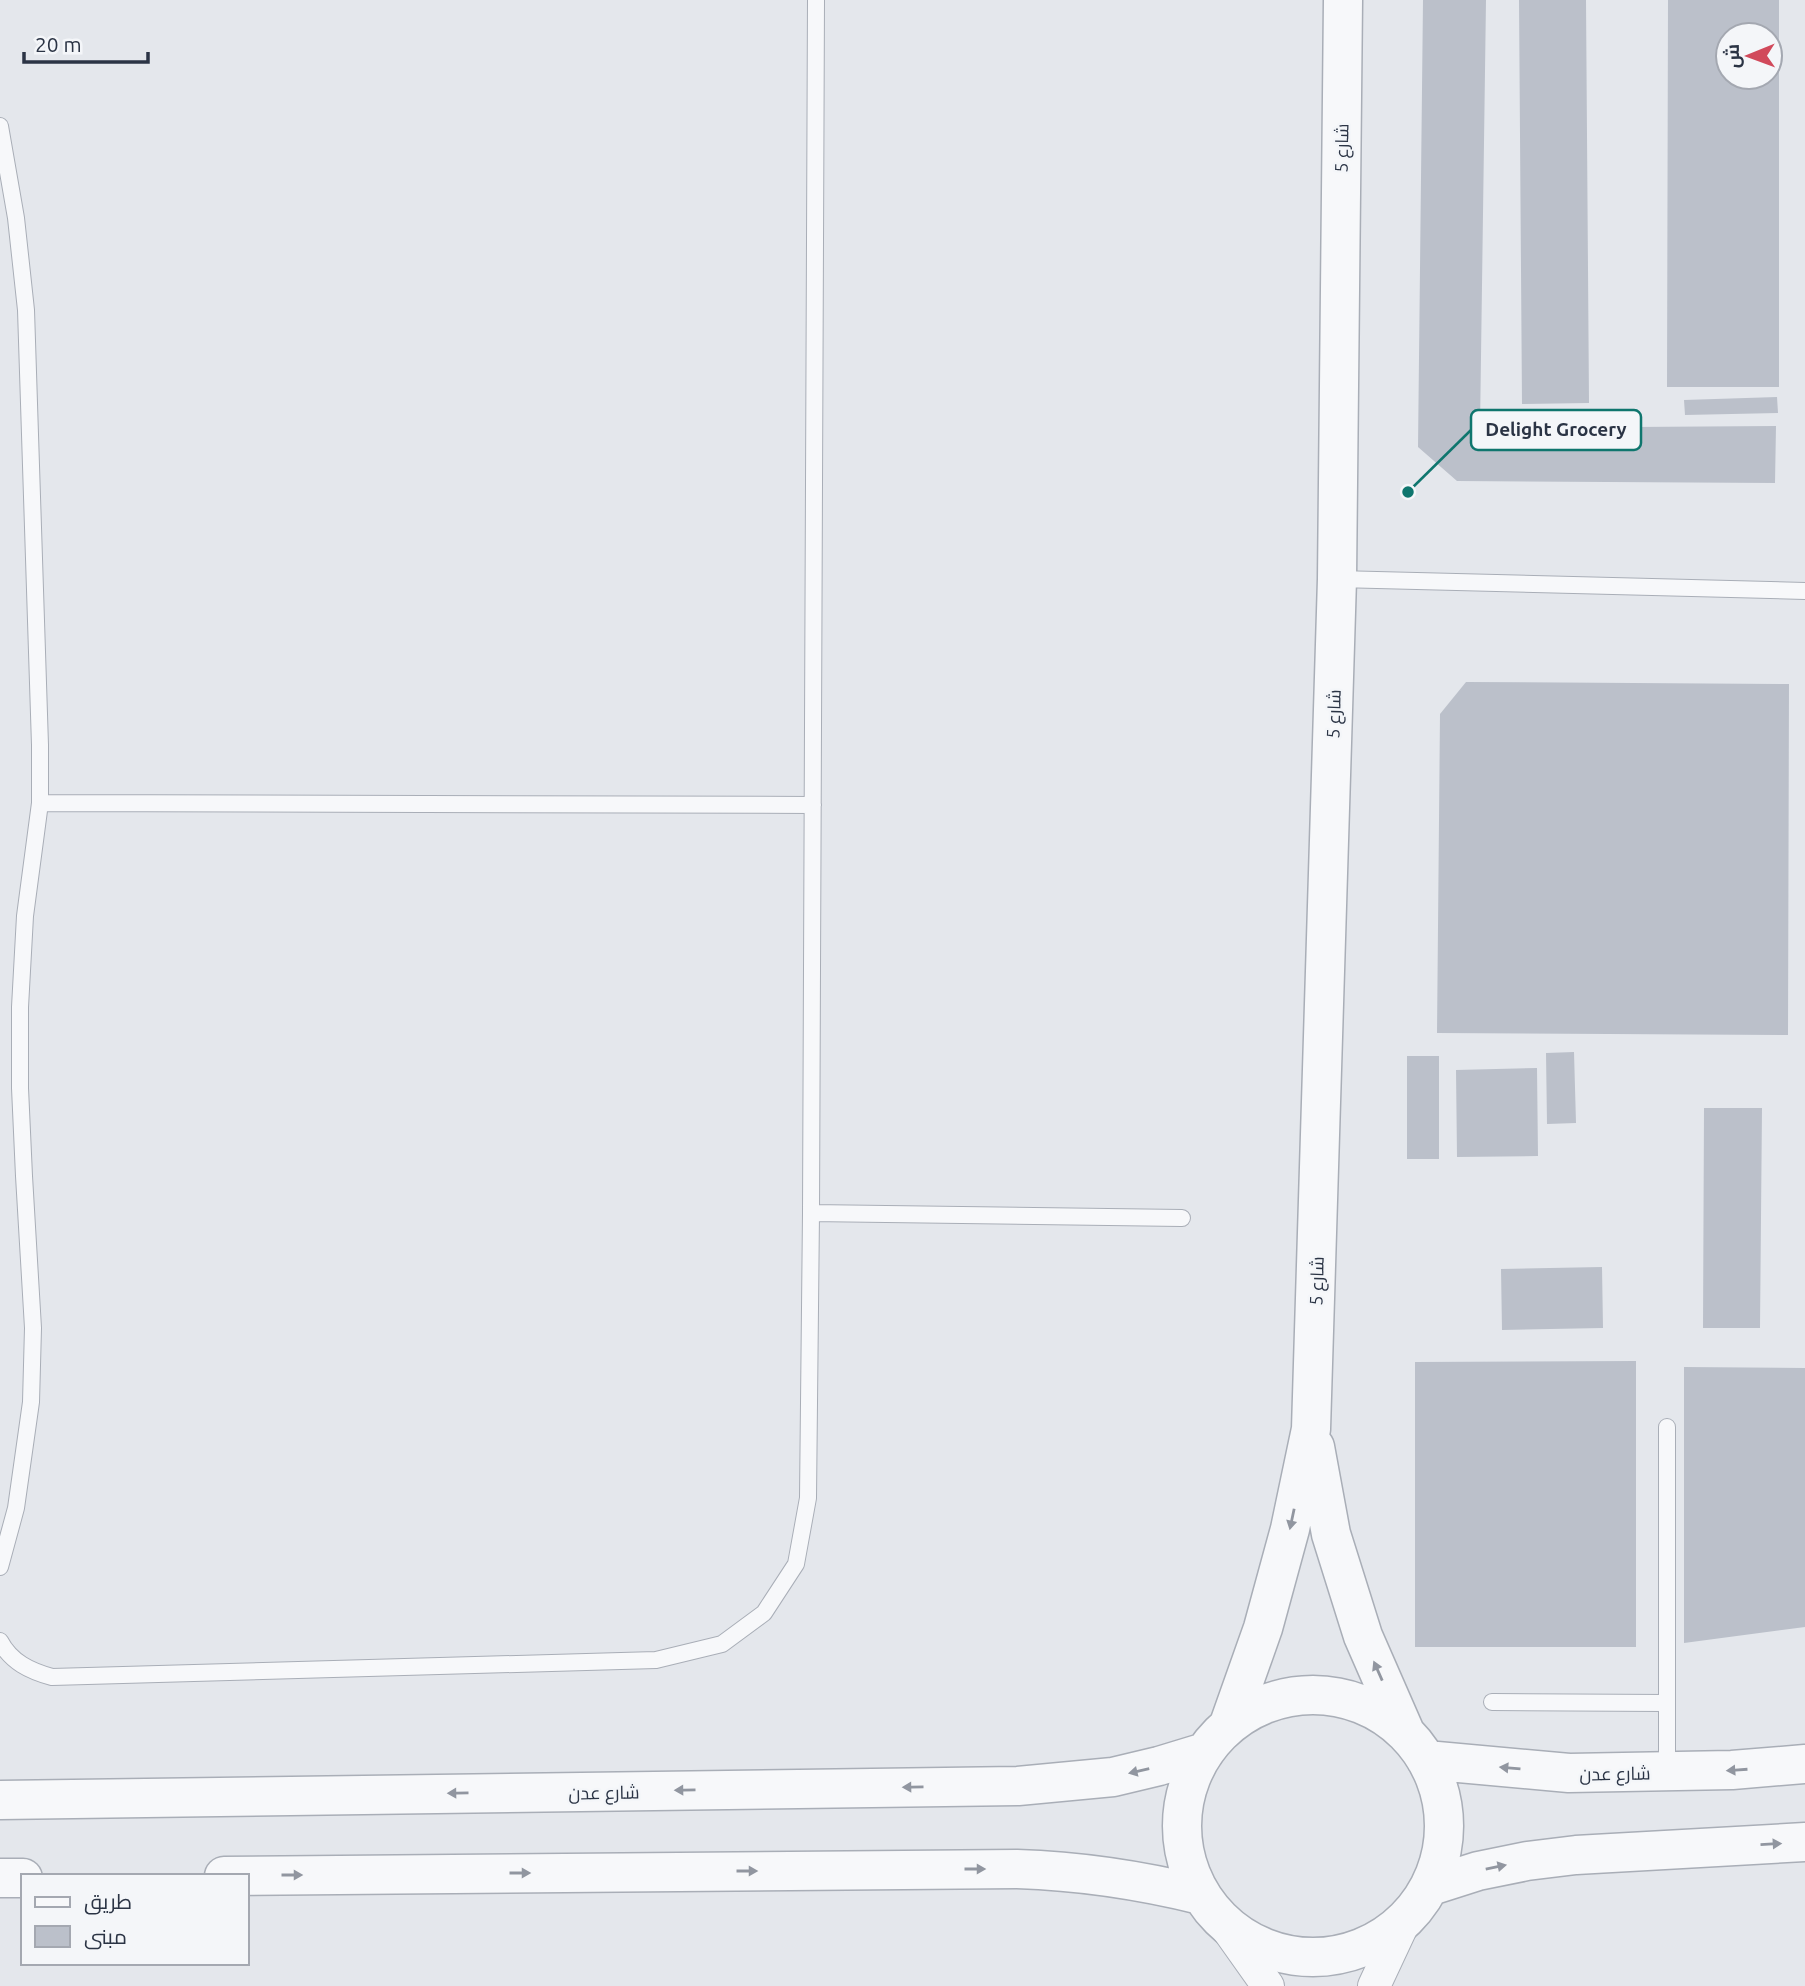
<svg xmlns="http://www.w3.org/2000/svg" width="1805" height="1986" font-family="Ubuntu,Cairo,sans-serif">
	<style>
		.building { fill: #bbc0ca; fill-rule: evenodd }
		.lines { fill: none; stroke-linecap: round; stroke-linejoin: round }
		.service-casing { stroke: #a9aeb7; stroke-width: 18 }
		.minor-casing { stroke: #a9aeb7; stroke-width: 34 }
		.tertiary-casing { stroke: #a9aeb7; stroke-width: 41 }
		.service { stroke: #f7f8fa; stroke-width: 16 }
		.minor { stroke: #f7f8fa; stroke-width: 32 }
		.tertiary { stroke: #f7f8fa; stroke-width: 38 }
		.oneway { fill: #9196a0 }
		.labels { text-anchor: middle; dominant-baseline: central; stroke-width: 5; stroke-linejoin: round; paint-order: stroke }
		.street-label { font-size: 18px; fill: #2b3445; stroke: #f4f6f9 }
		.leader { fill: none; stroke: #0f766e; stroke-width: 2.5 }
		.callout-dot { fill: #0f766e; stroke: #f4f6f9; stroke-width: 2.5 }
		.callout { fill: #f4f6f9; stroke: #0f766e; stroke-width: 2.5 }
		.callout-label { font-size: 19px; text-anchor: middle; font-weight: bold; fill: #2b3445 }
	</style>
	<rect width="100%" height="100%" fill="#e4e7ec"/>
	<path class="building" d="M1423 0H1486L1480 428 1776 426 1775 483 1457 481 1418 447Z
		M1519 0H1586L1589 403 1522 404Z
		M1668 0H1779V387H1667ZM1728 35H1770V77H1728Z
		M1777 397 1778 413 1685 415 1684 400Z
		M1466 682 1789 684 1788 1035 1437 1033 1440 714Z
		M1574 1052 1576 1123 1547 1124 1546 1053Z
		M1407 1056H1439V1159H1407Z
		M1537 1068 1538 1156 1457 1157 1456 1070Z
		M1704 1108H1762L1760 1328H1703Z
		M1602 1267 1603 1328 1502 1330 1501 1269Z
		M1636 1361V1647H1415V1362Z
		M1684 1367 1805 1368V1627L1684 1643Z"/>
	<g class="lines">
		<defs>
			<path id="service" d="M0 126 16 218 26 310 40 745V803L25 916 20 1007V1088L24 1176 33 1328 31 1402 16 1508 0 1567
				M1337 579 1805 591
				M40 803 813 805
				M811 1213 1182 1218
				M0 1641C11 1662 30 1671 52 1677L656 1660 722 1644 764 1613 796 1564 808 1498 811 1213 816 0
				M1492 1702 1666 1703
				M1667 1772V1427"/>
			<path id="minor" d="M1224 1924 1268 1986
				M1374 1986 1403 1924"/>
			<path id="tertiary" d="M1315 1447 1331 1534 1363 1636 1405 1732
				M1182 1826a131 131 0 1 1 262 0a131 131 0 1 1-262 0Z
				M1229 1724 1263 1628 1290 1529 1311 1429 1337 579 1343 0
				M1426 1760 1569 1773 1732 1770 1805 1764
				M0 1800 1018 1786 1113 1777 1159 1766 1205 1752
				M224 1876 1017 1869C1080 1871 1140 1880 1201 1895
				M0 1878H23
				M1431 1886 1478 1871 1527 1861 1576 1855 1805 1842"/>
		</defs>
		<use href="#service" class="service-casing"/>
		<use href="#minor" class="minor-casing"/>
		<use href="#tertiary" class="tertiary-casing"/>
		<use href="#service" class="service"/>
		<use href="#minor" class="minor"/>
		<use href="#tertiary" class="tertiary"/>
	</g>
	<defs><path id="oneway-solid" d="M-6-.8H1V-3.2L6.5 0L1 3.2V.8H-6Z" transform="scale(1.75)"/></defs>
	<g class="oneway">
		<use href="#oneway-solid" transform="translate(1292 1519) rotate(102)"/>
		<use href="#oneway-solid" transform="translate(1378 1671) rotate(-114)"/>
		<use href="#oneway-solid" transform="translate(1510 1768) rotate(-175)"/>
		<use href="#oneway-solid" transform="translate(1737 1770) rotate(176)"/>
		<use href="#oneway-solid" transform="translate(1139 1771) rotate(167)"/>
		<use href="#oneway-solid" transform="translate(913 1787) rotate(179)"/>
		<use href="#oneway-solid" transform="translate(685 1790) rotate(179)"/>
		<use href="#oneway-solid" transform="translate(458 1793) rotate(179)"/>
		<use href="#oneway-solid" transform="translate(1771 1844) rotate(-3)"/>
		<use href="#oneway-solid" transform="translate(1496 1867) rotate(-12)"/>
		<use href="#oneway-solid" transform="translate(975 1869)"/>
		<use href="#oneway-solid" transform="translate(747 1871)"/>
		<use href="#oneway-solid" transform="translate(520 1873)"/>
		<use href="#oneway-solid" transform="translate(292 1875)"/>
	</g>
	<g class="labels">
		<g class="street-label">
			<text transform="translate(1341 148) rotate(-89)">شارع 5</text>
			<text transform="translate(1333 714) rotate(-88)">شارع 5</text>
			<text transform="translate(1316 1281) rotate(-88)">شارع 5</text>
			<text transform="translate(1615 1773) rotate(-1)">شارع عدن</text>
			<text transform="translate(604 1792) rotate(-1)">شارع عدن</text>
		</g>
	</g>
	<path class="leader" d="M1408 492L1471 430"/>
	<circle class="callout-dot" cx="1408" cy="492" r="7"/>
	<rect class="callout" x="1471" y="410" width="170" height="40" rx="7"/>
	<g class="callout-label">
		<text x="1556" y="436">Delight Grocery</text>
	</g>
	<rect x="21" y="1874" width="228" height="91" fill="#f4f6f9" stroke="#a4a8b1" stroke-width="2"/>
	<rect x="35" y="1897" width="35" height="10" fill="#f7f8fa" stroke="#a4a8b1" stroke-width="2"/>
	<text x="84" y="1909" font-size="21" fill="#2b3445">طريق</text>
	<rect x="35" y="1926" width="35" height="21" fill="#bbc0ca" stroke="#a4a8b1" stroke-width="2"/>
	<text x="84" y="1944" font-size="21" fill="#2b3445">مبنى</text>
	<g transform="translate(1749 56) rotate(269)"><circle r="33" fill="#f4f6f9" stroke="#a4a8b1" stroke-width="2"/>
	<path d="M0-5L12 26L0 18L-12 26Z" fill="#d1495b"/>
	<text y="-10" font-size="19" font-weight="bold" text-anchor="middle" fill="#2b3445">ش</text>
	</g>
	<path d="M24 52v10h124v-10" fill="none" stroke="#2b3445" stroke-width="3.5"/>
	<text x="35" y="52" font-size="21" fill="#2b3445" stroke="#f4f6f9" stroke-width="5" paint-order="stroke">20 m</text>
</svg>
